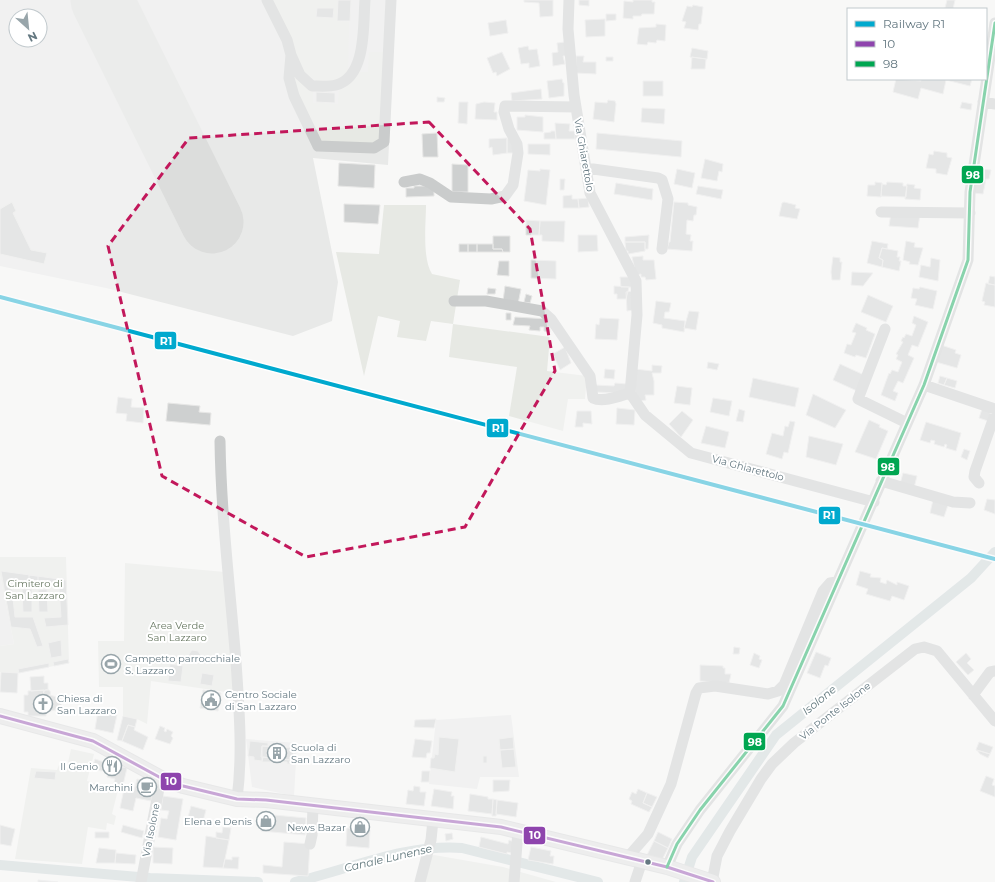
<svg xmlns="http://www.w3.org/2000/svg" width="995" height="882" font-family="Montserrat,sans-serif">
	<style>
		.built { fill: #e8e9e8; fill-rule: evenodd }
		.green { fill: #e7e9e4 }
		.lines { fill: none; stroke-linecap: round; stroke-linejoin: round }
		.canal { stroke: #cad4d6; stroke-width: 10 }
		.runway { stroke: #dcdddc; stroke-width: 63 }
		.building { fill: #ced0d0; stroke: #e7e7e6 }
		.major-casing { stroke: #d4d5d5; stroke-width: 16 }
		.minor { stroke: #cacccc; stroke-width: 11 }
		.major { stroke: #dfe0e0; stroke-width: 14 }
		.bus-1-casing { stroke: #fff; stroke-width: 6 }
		.bus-2-casing { stroke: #fff; stroke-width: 6 }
		.bus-1 { stroke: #8e44ad; stroke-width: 3 }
		.bus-2 { stroke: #00a651; stroke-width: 3 }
		.rail-1-casing { stroke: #fff; stroke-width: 7 }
		.rail-1 { stroke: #00a9ce; stroke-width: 4 }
		.marked { fill: none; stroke: #c2185b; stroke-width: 3; stroke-dasharray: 8 5; stroke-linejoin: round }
		.bus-dot { fill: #647881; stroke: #fff; stroke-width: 1.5 }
		.labels { text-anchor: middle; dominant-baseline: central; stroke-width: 4; stroke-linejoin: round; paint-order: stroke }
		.street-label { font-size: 10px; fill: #647881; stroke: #fff }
		.park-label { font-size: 10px; fill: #697963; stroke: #fff }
		.poi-label { font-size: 10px; fill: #647881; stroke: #fff; text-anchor: start }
		.water-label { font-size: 11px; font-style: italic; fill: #5f767b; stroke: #fff }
		.line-badge { stroke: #fff; stroke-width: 1.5 }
		.badge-label { font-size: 11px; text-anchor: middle; font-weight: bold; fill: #fff }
	</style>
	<rect width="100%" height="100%" fill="#f8f8f7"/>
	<path class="built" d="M0 0H396L388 165 313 158 338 282 332 321 293 336 106 288 0 266ZM16 16H40V40H16Z
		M0 575 14 644 0 646Z
		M511 715 519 777H480L477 789 429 784 436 720Z
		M246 739 297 743 294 796 252 787Z"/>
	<path class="green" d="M270 0H338L337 21 349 22 348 72 339 81H317L305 74Z
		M369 52H383L381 139 375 144 320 143 296 94 293 72 313 92V103L338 104 339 91 347 86 359 72H368Z
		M384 205H426C426 224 422 258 432 274L460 280 453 324 550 337 547 371 587 376 585 399H568L563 431 509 416 517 367 449 357 453 324 431 321 426 341 397 337 400 321 378 316 364 376 336 252 379 254Z
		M0 557H66L69 663 19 673 0 672V646L14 644 0 575Z
		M125 563 225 572 233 693 151 681 147 724 137 719 123 716V687H99L98 641H124Z
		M71 749 94 754 87 781 118 790 112 814 116 816 114 825 107 823 106 830 88 827 82 864 15 859 31 768 57 770 59 765 67 767Z
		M434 855 503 867 556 882H425L432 856Z"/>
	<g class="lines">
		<path class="canal" d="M0 865 150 878 258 882
			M295 882C351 869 404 844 462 848L598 882
			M684 882 692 857 776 735 971 578 995 552"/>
		<path class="runway" d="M102 0 212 222"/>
	</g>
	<path class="building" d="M338 0H351L350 21H337Z
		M524 0H553V16L540 17 539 3 524 2Z
		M579 0H589V6L579 5Z
		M633 0H652V2H655L654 14H642L641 16H633V19L623 18 624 1 633 2Z
		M947 0H955L953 9 945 8Z
		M693 5 703 7 701 24H699L698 30 684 28 686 22 682 21 687 6 692 7Z
		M317 8H334L333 18 316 17Z
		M606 14H616V20L606 21Z
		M605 19V36L586 37 585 20Z
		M506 20 508 33 490 36 488 23Z
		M656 24 666 25 665 41 657 40 656 43 648 42 647 45 637 44 639 28 656 27Z
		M565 42 566 56H563L565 64 553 66 552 53 558 52 557 43Z
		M528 46 529 50 537 49 540 66 529 68V63L521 64 518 48Z
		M692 48 708 51 707 59 690 57Z
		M502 52 510 69 497 76 496 72 493 73 487 58Z
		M576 56H584L583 62H596V74L576 73Z
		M606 57H613V61H606Z
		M692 57 706 59 705 69H691Z
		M562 79 563 83H564V96L549 98 547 81Z
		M896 79 921 81V79H972L970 86 946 80 943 94 921 88 918 99 893 92Z
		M643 81H663V96H643Z
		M541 89 542 99 512 101 511 93Z
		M316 92 335 93V103L316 102Z
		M437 97 445 98 444 102H437Z
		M608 100 615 101 616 104 614 122 593 119 595 102 607 103Z
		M459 102H468L467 124 458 123Z
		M484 102 495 103 494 112H497V120L475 119 476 104Z
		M962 102 972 104 971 110 960 108Z
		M642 108 665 109 664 124 641 122Z
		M525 115 543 117V132L517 130V117H525Z
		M555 123 570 124 569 131H575V139H556Z
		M551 131H555L556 139H544V133L551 132Z
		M437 133 438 157H423L422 134Z
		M597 133 682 141 681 157 596 149Z
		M507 138V153L493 155 492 147 489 148V139Z
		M512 138 515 153H507V139Z
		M528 144H550V155L528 154Z
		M934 151 947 153V157L952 158 947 175 936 173V169L926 168 929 154 933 155Z
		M705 159 723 164 722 172 719 171 717 181 701 178Z
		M339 163 375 165 374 188 338 186Z
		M452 164 468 165V192H452Z
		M540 169 550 170 546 205 524 201 528 170 540 171Z
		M677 169 695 173 692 188 674 184Z
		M981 169 991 170 989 179H986L983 194 973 193 977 171 981 172Z
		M560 179H565L564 190H560Z
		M875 182 882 183 881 197 867 196 868 185H875Z
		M887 182 903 183V186H907L906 197 881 196 882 184 886 185Z
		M616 183 653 189 652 200 614 194Z
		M907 184 915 185 914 188 921 189 920 200 905 199Z
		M414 186H429L434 188V196L406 197V188H414Z
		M698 186 723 190 721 199 696 194Z
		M572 195V199H578L579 208H563V196Z
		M588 198 589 207 579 208 578 199Z
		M12 202 16 211 13 213 31 250 47 253 44 264 0 254V209Z
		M674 202 688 203V205L697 207 696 215H694L693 221 687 220 686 234 691 235 690 241H693L692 251 667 249 669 242H670Z
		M784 202 796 205 795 208 800 209 797 219 779 216 782 203Z
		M344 204 380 205 378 224 344 222Z
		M891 213 920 214 918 228 889 226Z
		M526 220 540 221 539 235H526Z
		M540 221H565L564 242 542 241V235H539Z
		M578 235H597L598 251 578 252Z
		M649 235 648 249H645V242H625V237Z
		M493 236H510V252H503L502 249H493Z
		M872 241 888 244 887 249 882 248 879 258 883 260 882 267 867 263Z
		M906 241 915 243 914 247 923 248 918 265 909 264 910 262 903 260Z
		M625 242H645V251L628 254V251H626Z
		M459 244H468V252H459Z
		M468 244H477V252H468Z
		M477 244H493V249H502L503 252H477Z
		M882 248 898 251 897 257H900L899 261H901L899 271 882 267 883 260 879 258Z
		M643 256V260H654L656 279 646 280 645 277H641V274L636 275 632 257Z
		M833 257 840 258V262H842L840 280H832L831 272Z
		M931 258 940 260 938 281 919 277 921 265 930 267Z
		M531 260 556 261V279L531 278Z
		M499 261H509V276L497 275Z
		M852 272 873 273 863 286 851 285Z
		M990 276 995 277V285L988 284Z
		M620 277H631L632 287H621Z
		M986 283 995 285V307L984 305 985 302 982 301Z
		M505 286 521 289 518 304 503 301Z
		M614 286 629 287 626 299H617V294H614Z
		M920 287 937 291 933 309 915 305 917 299 911 298 913 288 919 289Z
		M488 288 496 289 495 294H487Z
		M633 291 634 310 627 311 626 292Z
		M526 294 532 296 530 303 524 302Z
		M868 295 893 306 886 322 861 312Z
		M656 301 671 303 669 312H665L664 318 685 321 684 332 662 328V325L653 323Z
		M689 311 699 312 696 330 684 328Z
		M506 313H511V320H506Z
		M914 316 928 322 918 347 912 345 908 355 914 358 903 383 898 381 893 391 898 393 895 401 881 395 889 373 890 374 892 370 898 372 902 362 896 359 898 355 896 354 903 342 901 341 903 337 904 338 906 334 912 336 916 325 912 323Z
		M515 317 548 319 550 323V332L544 331V327H540V331L529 330 530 326 513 325Z
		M600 318 619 319 617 340 595 339 596 324 599 325Z
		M856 323 867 328 866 330 875 334 866 358 856 355 855 357 844 353 847 344 851 345 856 333 852 332Z
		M941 345 956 350 955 353 961 355 957 368 936 362Z
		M565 347 571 363 560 370 553 354Z
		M708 362 719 364 717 370 707 368Z
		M840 364 864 375 857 391 833 380Z
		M652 365 662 366 661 373H652L654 381V395H645L646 400 639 401 635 395V369L652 371Z
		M605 369 615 370 614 379 604 378Z
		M940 376 947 378 944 385 938 383Z
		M753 378 799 388 795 407 749 397Z
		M947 378 957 381 955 388 944 385Z
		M615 383 627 384 626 391 620 393 595 392V385L614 386Z
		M677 386 692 388 690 405 674 403Z
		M813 394 846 410 835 428 806 415Z
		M118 397 132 399 131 407 144 408 143 423 126 421 127 414 116 413Z
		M713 398 732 401 729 416 710 412Z
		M168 403 200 406 199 412 211 413 210 425 166 421Z
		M617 408 635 410 634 425 616 424Z
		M739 409 745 411 743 422 736 421Z
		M982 409 991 411 988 421 979 418Z
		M577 411H591L592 424 583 423V427H575Z
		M682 411 693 420 681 437 669 424Z
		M869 420 880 425 879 427 888 431 876 459 855 452Z
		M790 421 795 422 788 453 784 452 782 459 766 454 772 433 783 436 785 426 788 427Z
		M926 422 961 433 956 451 946 448 947 445 945 444 944 447 934 444 935 441 931 440 930 443 920 440Z
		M706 426 729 432 725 448 701 443Z
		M809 436 843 444 836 465 806 457Z
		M964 449 970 451 967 460 961 457Z
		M903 473 917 476 914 488 900 484Z
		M987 499 995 500V514L984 510Z
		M933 500 948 505 944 517 930 513Z
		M1 571 66 580 68 625 46 627 44 618 61 617 59 587 11 579 15 617H33L43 646 37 647 30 629 11 627Z
		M860 571 871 574 870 577 881 578 880 582 886 584 887 580 897 585V582L909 586 904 600 892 596 890 601 866 594 868 589 856 585Z
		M29 575 38 576V583L29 582Z
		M22 589H32V612H23Z
		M47 589 48 612H39L38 590Z
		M61 640 62 656 51 658 48 643Z
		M734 647 740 648 739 654H733Z
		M192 650 198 651 202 657 197 663 189 661V654Z
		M816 652 831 658 828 666 825 665 820 678 807 673Z
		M754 653 760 656 759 659 762 660 759 668 750 665Z
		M966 653 971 659 967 663 974 670 968 675 956 662Z
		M68 659 69 663 54 666 53 662Z
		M49 663V667L19 673 18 669Z
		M170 664 183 666 181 682 168 681Z
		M700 665 723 666V668H725V674H731L729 683 700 681Z
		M1 672 18 673 17 693 0 692Z
		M202 673 214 675 212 686 200 684Z
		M44 676V683H48V690L31 691 30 677Z
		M43.5 693a3.5 3.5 0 1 1 7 0a3.5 3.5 0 1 1-7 0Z
		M44 690 43 696 50 695 60 698 62 703 60 709 46 712V716H28V712H24V695H28V691Z
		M203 690 221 693 218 711 200 708Z
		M98 711 117 715 113 733 95 729Z
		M123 716 137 719 135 727 128 725 122 741 117 740Z
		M436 719 434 728 414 727 415 720Z
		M128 725 135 727 134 730 148 737 143 750 122 741Z
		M160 726 165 728 164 731 166 732 167 729 173 732 171 736 173 738 170 744 155 739Z
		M439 737 459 739 455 772 430 768 431 758H434L435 754 438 755Z
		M513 737 514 749 500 750 499 739Z
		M415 739 432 741 430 753H427L426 758 412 757Z
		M250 741 268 743V746H262V761L254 760V757L248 756Z
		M979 742 993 747 990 754 976 750Z
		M262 746 294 748 293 760 261 757Z
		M514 749 516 767 502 768 500 750Z
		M977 750 990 754 988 758 980 754Z
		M483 756H487V763H483Z
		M263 757 290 760V764H287V762H262Z
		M95 759 104 762 102 771 92 769Z
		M110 764 127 768 122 789 113 786 115 779 107 777Z
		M36 771 56 772 55 780 34 778Z
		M422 771H430L429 782H421Z
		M986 776 994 779 992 785 995 786V797L980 791Z
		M137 779 155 783 151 801 136 798 133 811 120 808 124 789 134 791Z
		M493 780H510L509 791 493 792Z
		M414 786 420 787V792H426L424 806 406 804 408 790 413 791Z
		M434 789 452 792 451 796H454L453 809 431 806Z
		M638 789 647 793 643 803 652 807 649 812 631 804 632 801 629 799 632 792 636 794Z
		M647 793 657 797 652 807 643 803Z
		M470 794 488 797V799H493L492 814 468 811Z
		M163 796 183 799 176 840 158 837 161 818 167 819 169 811 161 810Z
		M493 799 497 800 496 816H492Z
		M497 800 518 803 516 817 496 814Z
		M191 806 206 810 202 825 187 821Z
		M263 814 306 818 305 835 261 831Z
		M0 825 15 829 11 846 0 844Z
		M123 825 144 831 142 838 121 832Z
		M223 827 231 828 229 840 216 838V832L222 833Z
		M347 828 370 830 369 848 346 846Z
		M95 832H109V838H95Z
		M658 832 672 839 668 848 654 841Z
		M452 833 453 839 446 841 445 834Z
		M206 836 229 840 223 868 203 867Z
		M481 837 508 844 509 840 514 842 511 853 507 852V854L479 847Z
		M654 841 668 848 662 860 647 855Z
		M284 842 310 844 308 876 263 873V865L282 867Z
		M153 847 173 848 172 864 153 863Z
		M531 847 551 851 550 856H554L553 864 528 860Z
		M99 848 116 850 115 863H96Z
		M116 853 136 855 135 864 115 863Z
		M232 857H239L238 869 223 868 225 859 232 860Z
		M38 880 58 882H38Z"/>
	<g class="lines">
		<defs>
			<path id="major" d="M0 716 93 741 161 778 183 786 237 799 266 800 501 827 667 867 713 882"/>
		</defs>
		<use href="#major" class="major-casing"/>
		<path class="minor" d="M267 0 287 40 291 55 289 78 294 96 318 146 374 148 384 142 391 0
			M569 0 568 29 574 95 590 193 636 281 637 315 630 393 645 415 691 453 874 502
			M291 55 300 75 312 86C319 86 329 87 336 85 367 77 363 24 365 0
			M983 102 995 104
			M586 168 658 178 662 180 668 199 662 249
			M404 182 420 179 430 183 451 197 491 199 505 196 513 185 518 153 517 144 509 129 504 112 505 106 576 107
			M881 212 970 213
			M454 301H486L542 311 551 319 590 376 593 398C603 403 620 396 630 393
			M885 329 858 399 907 423
			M924 385 995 409
			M220 441C221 514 230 588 236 662 239 708 243 753 237 799
			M881 481 953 502 970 503
			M979 483 974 477 975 471 995 414
			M973 695 990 672 995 671
			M310 844 312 835 313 805
			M628 857 648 834 671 784 696 693 699 688 715 686 768 694 778 691 784 685 823 591 830 583 837 582
			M667 867 677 844 700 810 783 706 924 385 968 260 970 192 995 23
			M141 882 161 778
			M420 882 431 840 433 820
			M514 882 518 831
			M635 882 642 861
			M712 882 717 856 730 831 761 779 772 764 794 743 915 649 924 647 937 651 995 721"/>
		<use href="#major" class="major"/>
		<defs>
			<path id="bus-1" d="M0 716 93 741 161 778 183 786 237 799 266 800 501 827 667 867 713 882"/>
			<path id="bus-2" d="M667 867 677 844 700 810 783 706 924 385 968 260 970 192 995 23"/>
		</defs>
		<use href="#bus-1" class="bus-1-casing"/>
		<use href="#bus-2" class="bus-2-casing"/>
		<use href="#bus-1" class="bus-1"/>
		<use href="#bus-2" class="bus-2"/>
		<defs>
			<path id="rail-1" d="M0 297 995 559"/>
		</defs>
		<use href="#rail-1" class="rail-1-casing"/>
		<use href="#rail-1" class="rail-1"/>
	</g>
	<path d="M0 0H995V882H0ZM429 122 530 229 555 371 465 527 306 557 162 476 108 246 189 138Z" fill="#f8f8f7" fill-opacity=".55" fill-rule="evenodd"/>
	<path class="marked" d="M429 122 530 229 555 371 465 527 306 557 162 476 108 246 189 138Z"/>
	<defs>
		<symbol id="stadium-ring" viewBox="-11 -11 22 22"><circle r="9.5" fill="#fff" stroke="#98a5aa" stroke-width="1.5"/><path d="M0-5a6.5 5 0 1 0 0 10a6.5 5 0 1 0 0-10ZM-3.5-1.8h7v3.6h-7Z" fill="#98a5aa"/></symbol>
		<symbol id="civic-ring" viewBox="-11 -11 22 22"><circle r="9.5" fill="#fff" stroke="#98a5aa" stroke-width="1.5"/><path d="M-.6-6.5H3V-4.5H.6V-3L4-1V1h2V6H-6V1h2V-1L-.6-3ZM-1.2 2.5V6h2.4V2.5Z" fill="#98a5aa"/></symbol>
		<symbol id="church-ring" viewBox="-11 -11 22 22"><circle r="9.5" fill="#fff" stroke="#98a5aa" stroke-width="1.5"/><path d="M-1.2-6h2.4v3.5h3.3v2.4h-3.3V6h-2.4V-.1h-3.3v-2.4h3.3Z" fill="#98a5aa"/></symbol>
		<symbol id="building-ring" viewBox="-11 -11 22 22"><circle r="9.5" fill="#fff" stroke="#98a5aa" stroke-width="1.5"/><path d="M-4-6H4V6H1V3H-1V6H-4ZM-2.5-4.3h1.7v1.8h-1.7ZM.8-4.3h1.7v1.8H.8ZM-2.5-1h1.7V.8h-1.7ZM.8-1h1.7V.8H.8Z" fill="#98a5aa"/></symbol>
		<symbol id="restaurant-ring" viewBox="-11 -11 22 22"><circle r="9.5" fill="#fff" stroke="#98a5aa" stroke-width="1.5"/><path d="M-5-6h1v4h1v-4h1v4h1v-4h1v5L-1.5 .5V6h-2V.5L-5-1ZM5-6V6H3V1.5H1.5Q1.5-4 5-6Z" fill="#98a5aa"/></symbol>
		<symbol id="cafe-ring" viewBox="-11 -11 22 22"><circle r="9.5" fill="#fff" stroke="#98a5aa" stroke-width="1.5"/><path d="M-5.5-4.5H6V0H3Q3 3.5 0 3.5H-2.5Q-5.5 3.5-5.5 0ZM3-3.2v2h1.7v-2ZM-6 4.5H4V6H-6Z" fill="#98a5aa"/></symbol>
		<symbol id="shop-ring" viewBox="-11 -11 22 22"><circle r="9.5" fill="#fff" stroke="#98a5aa" stroke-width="1.5"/><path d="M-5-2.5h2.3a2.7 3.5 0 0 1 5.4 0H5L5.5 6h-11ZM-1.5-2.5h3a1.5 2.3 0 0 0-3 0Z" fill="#98a5aa"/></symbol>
	</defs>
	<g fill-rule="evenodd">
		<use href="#stadium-ring" x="100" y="653" width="22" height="22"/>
		<use href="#civic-ring" x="200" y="689" width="22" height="22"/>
		<use href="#church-ring" x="32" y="693" width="22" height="22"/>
		<use href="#building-ring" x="266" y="742" width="22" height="22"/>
		<use href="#restaurant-ring" x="101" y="755" width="22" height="22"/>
		<use href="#cafe-ring" x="136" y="776" width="22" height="22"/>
		<use href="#shop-ring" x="255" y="810" width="22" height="22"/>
		<use href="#shop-ring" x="349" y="816" width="22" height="22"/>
	</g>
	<circle class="bus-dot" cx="648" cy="862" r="3.5"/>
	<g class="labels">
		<g class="street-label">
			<text transform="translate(584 155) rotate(80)">Via Ghiarettolo</text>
			<text transform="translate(748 468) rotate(15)">Via Ghiarettolo</text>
			<text transform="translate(835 711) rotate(-38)">Via Ponte Isolone</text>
			<text transform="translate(151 830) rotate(-79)">Via Isolone</text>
		</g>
		<g class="park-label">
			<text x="35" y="583">Cimitero di<tspan x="35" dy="12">San Lazzaro</tspan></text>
			<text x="177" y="625">Area Verde<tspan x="177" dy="12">San Lazzaro</tspan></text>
		</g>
		<g class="poi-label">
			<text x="125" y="658">Campetto parrocchiale<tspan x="125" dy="12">S. Lazzaro</tspan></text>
			<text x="225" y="694">Centro Sociale<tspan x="225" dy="12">di San Lazzaro</tspan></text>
			<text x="57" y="698">Chiesa di<tspan x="57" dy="12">San Lazzaro</tspan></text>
			<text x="291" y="747">Scuola di<tspan x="291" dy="12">San Lazzaro</tspan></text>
			<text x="98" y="766" text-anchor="end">Il Genio</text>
			<text x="133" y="787" text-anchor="end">Marchini</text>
			<text x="252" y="821" text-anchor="end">Elena e Denis</text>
			<text x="346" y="827" text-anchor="end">News Bazar</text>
		</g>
		<g class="water-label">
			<text transform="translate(819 700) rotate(-39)">Isolone</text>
			<text transform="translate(388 858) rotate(-13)">Canale Lunense</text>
		</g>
	</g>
	<g class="line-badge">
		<rect x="961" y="165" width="23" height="19" rx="4" fill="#00a651"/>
		<rect x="154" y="331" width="23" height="19" rx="4" fill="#00a9ce"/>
		<rect x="486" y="418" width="23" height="20" rx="4" fill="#00a9ce"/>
		<rect x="877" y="457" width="23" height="19" rx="4" fill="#00a651"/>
		<rect x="818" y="506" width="23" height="19" rx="4" fill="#00a9ce"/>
		<rect x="743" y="732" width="23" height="19" rx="4" fill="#00a651"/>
		<rect x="160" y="772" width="22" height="19" rx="4" fill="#8e44ad"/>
		<rect x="523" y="826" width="23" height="19" rx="4" fill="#8e44ad"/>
	</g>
	<g class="badge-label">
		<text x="973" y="179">98</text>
		<text x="166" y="345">R1</text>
		<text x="498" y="432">R1</text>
		<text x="888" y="471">98</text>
		<text x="829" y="519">R1</text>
		<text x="755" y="746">98</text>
		<text x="171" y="785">10</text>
		<text x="535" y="839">10</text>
	</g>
	<rect x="847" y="8" width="140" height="72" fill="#ffffff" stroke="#c1c9cd"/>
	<rect x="855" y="21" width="20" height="6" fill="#00a9ce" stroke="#c1c9cd"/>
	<text x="883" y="28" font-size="12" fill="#647881">Railway R1</text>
	<rect x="855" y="41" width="20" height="6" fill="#8e44ad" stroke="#c1c9cd"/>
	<text x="883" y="48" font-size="12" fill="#647881">10</text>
	<rect x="855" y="61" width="20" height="6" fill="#00a651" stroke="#c1c9cd"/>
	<text x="883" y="68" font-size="12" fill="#647881">98</text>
	<g transform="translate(28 28) rotate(153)"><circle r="19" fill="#ffffff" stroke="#c1c9cd"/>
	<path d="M0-3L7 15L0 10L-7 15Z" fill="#98a5aa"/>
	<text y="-6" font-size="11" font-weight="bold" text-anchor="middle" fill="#647881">N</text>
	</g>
</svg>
